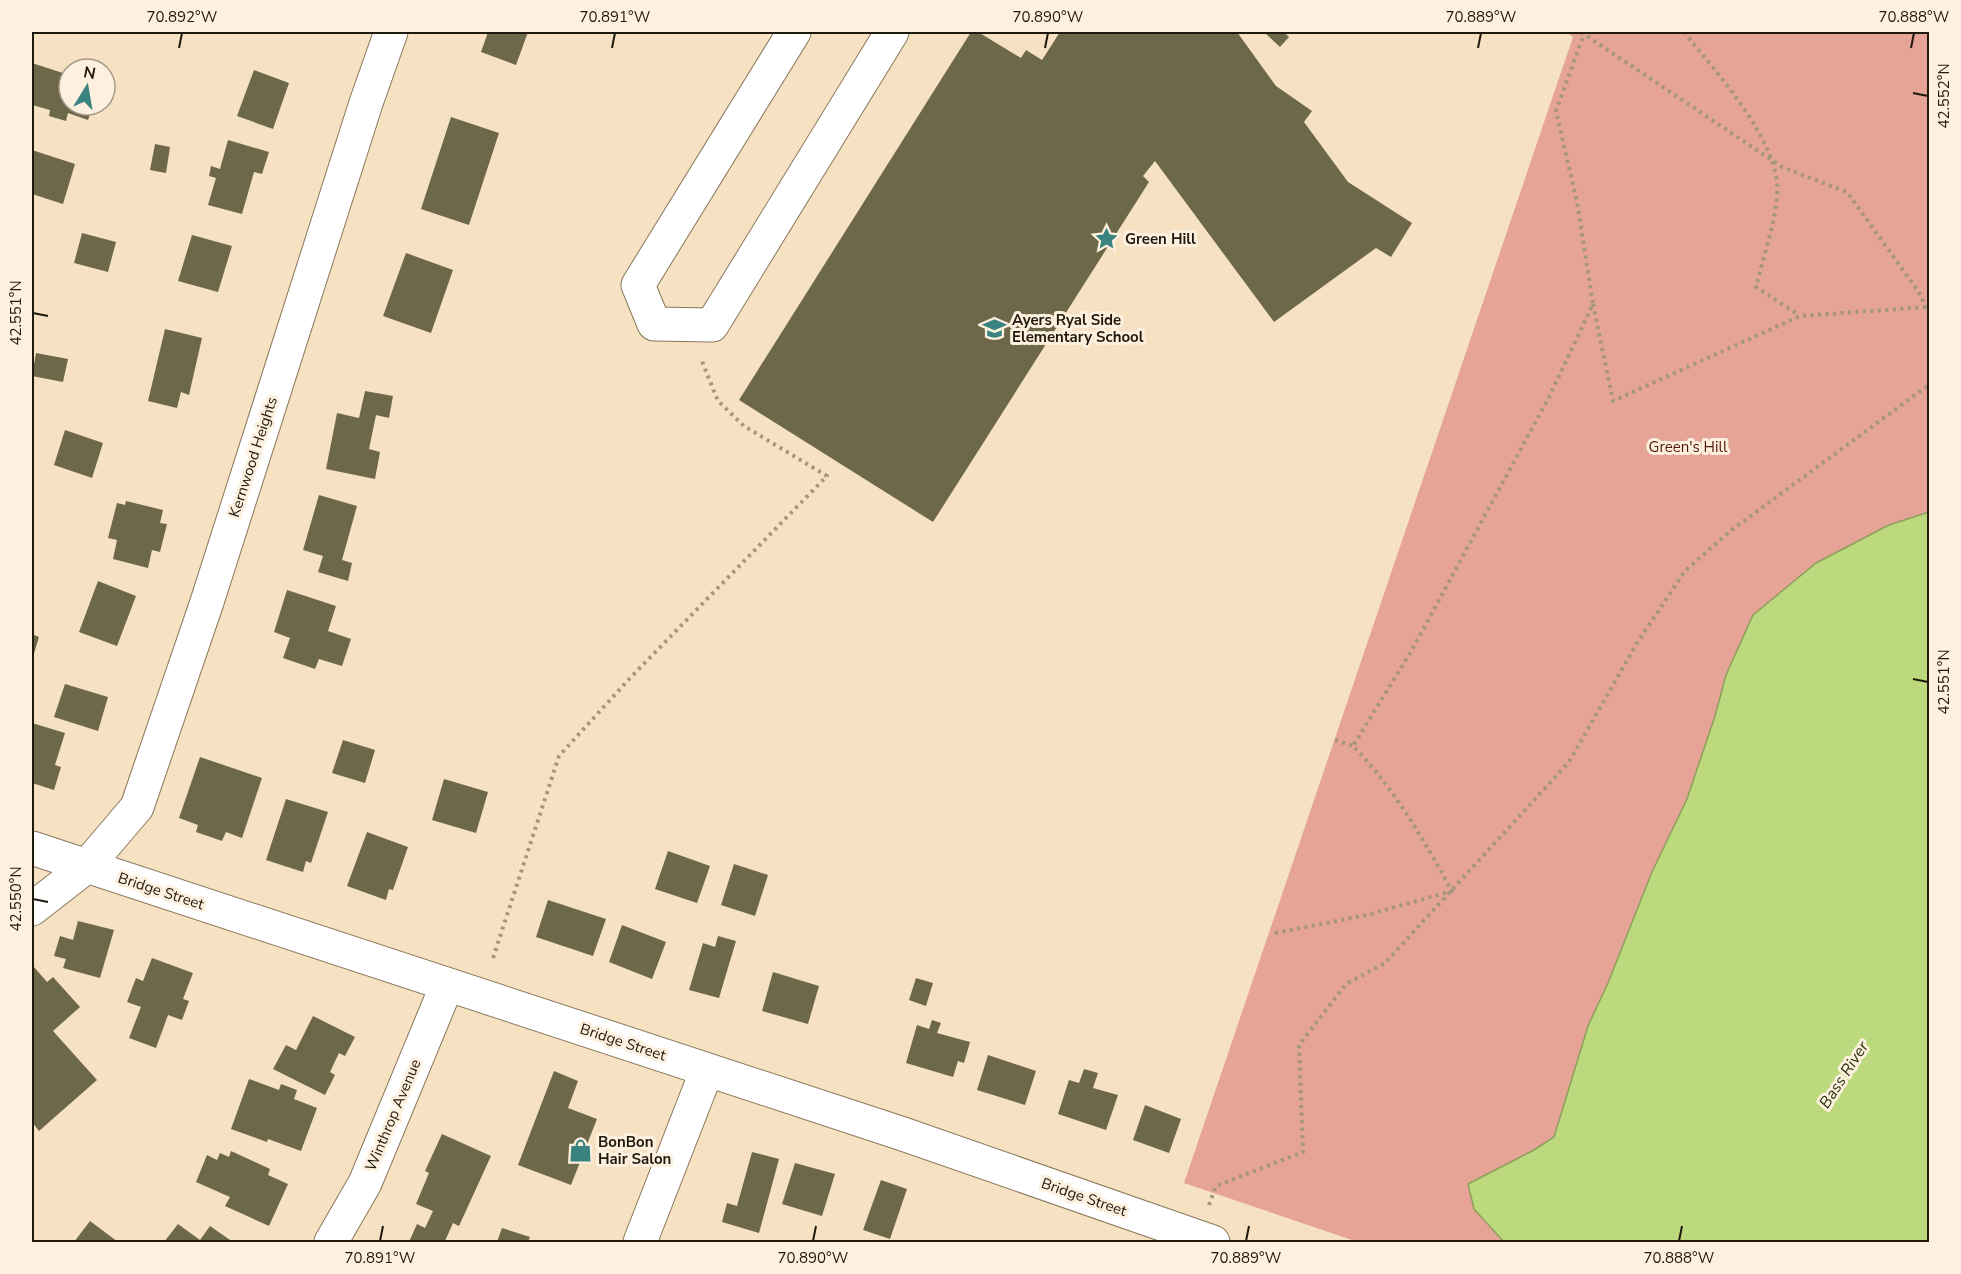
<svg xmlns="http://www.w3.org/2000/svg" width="1961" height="1274" font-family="'Nunito Sans',sans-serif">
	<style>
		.green { fill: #e5a495 }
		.water { fill: #bcd97d; stroke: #8d9f5c; stroke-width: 1.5 }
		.building { fill: #6d6849 }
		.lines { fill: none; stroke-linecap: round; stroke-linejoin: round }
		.minor-casing { stroke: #89775b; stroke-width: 35 }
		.major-casing { stroke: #89775b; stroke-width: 35 }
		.path { stroke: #a4957d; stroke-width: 4; stroke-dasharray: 3 4.5; stroke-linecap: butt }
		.minor { stroke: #fff; stroke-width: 33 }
		.major { stroke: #fff; stroke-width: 33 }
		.ticks { fill: none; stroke: #20190e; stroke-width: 2 }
		.labels { text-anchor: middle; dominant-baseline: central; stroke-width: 6; stroke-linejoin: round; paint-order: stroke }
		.poi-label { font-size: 15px; font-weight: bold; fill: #20190e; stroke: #fdf0de; text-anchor: start }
		.park-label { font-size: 15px; fill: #51150a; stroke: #fdf0de }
		.street-label { font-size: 15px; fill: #20190e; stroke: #fdf0de }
		.water-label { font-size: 16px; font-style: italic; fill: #26310a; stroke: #fdf0de }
		.neatline { fill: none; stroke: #20190e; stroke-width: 2 }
		.ticks-label { font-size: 15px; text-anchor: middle; fill: #20190e }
	</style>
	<rect width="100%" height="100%" fill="#f6e2c3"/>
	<path class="green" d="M1566 32H1929V567L1651 1242H1358L1184 1183 1573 37Z"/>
	<path class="water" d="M1929 512V1242H1504L1474 1209 1468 1184 1534 1150 1554 1137 1588 1026 1608 983 1652 872 1687 799 1715 716 1726 675 1753 615 1816 563 1889 525Z"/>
	<path class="building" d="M488 32H528L516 65 481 52Z
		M971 32H978L1021 58 1026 50 1042 60 1060 32H1237L1276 86 1312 111 1304 122 1348 182 1412 223 1391 257 1376 248 1274 322 1155 161 1143 176 1149 182 933 522 739 400Z
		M1264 32H1284L1289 37 1280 47Z
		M32 63 69 75V105H93L88 120 68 113 66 121 49 116 50 110 32 105Z
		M254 70 289 83 273 129 237 116Z
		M451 117 499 133 469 225 421 209Z
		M228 140 269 152 262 174 254 172 242 214 208 205 216 178 209 176 211 166 220 169Z
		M155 144 170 147 166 173 150 170Z
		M32 150 75 164 63 204 32 194Z
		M82 233 116 242 108 272 74 263Z
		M192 235 232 246 218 292 178 281Z
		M406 253 453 270 431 333 383 316Z
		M165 329 202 338 189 395 181 392 177 408 148 401Z
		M36 353 68 359 63 382 32 376Z
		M365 391 393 396 389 418 376 415 369 449 380 452 375 479 326 469 337 413 359 418Z
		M65 430 103 443 92 478 54 465Z
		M319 495 357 506 342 560 352 563 348 581 318 572 323 556 303 550Z
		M126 501 163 510 160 523 167 524 160 552 152 550 148 568 113 559 117 540 108 538 117 503 125 505Z
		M98 581 136 596 117 646 79 632Z
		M287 590 336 606 328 631 351 639 342 666 319 659 315 669 283 658 290 638 274 632Z
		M32 634 39 637 32 660Z
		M65 684 108 697 98 731 54 717Z
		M32 723 65 733 55 765 61 767 54 790 32 783Z
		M343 740 375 750 365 783 332 773Z
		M200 757 262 778 242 838 226 832 222 841 196 832 198 825 179 818Z
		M444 779 488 792 476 833 432 820Z
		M286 799 328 812 311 863 306 861 303 872 266 860Z
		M367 832 408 847 393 890 389 889 386 900 347 886Z
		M668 851 710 866 697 903 655 889Z
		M734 864 768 875 755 916 721 905Z
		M548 900 606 919 593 956 536 937Z
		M78 921 114 930 100 978 63 968 66 959 54 956 60 936 73 940Z
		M622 925 666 942 652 979 609 962Z
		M718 936 736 941 719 998 689 990 703 943 715 947Z
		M152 958 193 973 183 999 189 1001 182 1020 168 1015 156 1048 129 1038 141 1007 127 1002 136 978 143 981Z
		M34 967 47 982 53 977 80 1007 53 1031 97 1080 39 1131 32 1122V969Z
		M773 972 819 986 808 1024 762 1011Z
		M916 978 933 983 926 1006 909 1000Z
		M313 1016 355 1037 345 1056 339 1053 330 1072 335 1075 325 1095 273 1069 286 1045 296 1050Z
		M932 1020 941 1023 937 1033 970 1042 964 1063 958 1061 953 1077 906 1063 917 1025 929 1029Z
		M988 1055 1036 1071 1025 1105 977 1090Z
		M1084 1069 1098 1073 1093 1088 1118 1095 1106 1130 1058 1114 1069 1080 1079 1083Z
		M554 1071 578 1081 568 1108 597 1119 571 1185 518 1165Z
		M249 1079 279 1090 281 1084 297 1090 294 1099 317 1108 301 1151 268 1139 267 1142 231 1129Z
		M1145 1105 1181 1119 1169 1153 1133 1140Z
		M442 1134 491 1156 459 1226 453 1223 445 1241 449 1242H409L417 1224 425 1228 433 1211 416 1204 429 1173 425 1171Z
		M231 1151 270 1169 268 1175 288 1184 269 1226 225 1206 230 1197 196 1182 207 1155 217 1160 220 1153 229 1157Z
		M752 1152 779 1159 759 1233 722 1222 727 1203 737 1206Z
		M795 1163 835 1174 822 1216 782 1204Z
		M881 1180 907 1189 890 1239 863 1230Z
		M90 1221 118 1242H74Z
		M178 1224 200 1240 210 1226 233 1242H164Z
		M502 1228 530 1237 528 1242H497Z"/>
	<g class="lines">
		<defs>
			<path id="minor" d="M794 32 638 285 654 324 712 325 892 32
				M86 867 137 807 207 602 366 103 391 32
				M331 1242 365 1183 447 985
				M640 1242 707 1070"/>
			<path id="major" d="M32 848 903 1134 1213 1242
				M32 909 86 867"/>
		</defs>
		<use href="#minor" class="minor-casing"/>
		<use href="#major" class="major-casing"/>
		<path class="path" d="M1581 32 1782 167 1847 192 1918 291 1930 314
			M1684 32C1715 71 1783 144 1777 197 1774 227 1763 258 1756 287L1799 315
			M1593 304 1613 401 1800 316 1926 307
			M1335 740 1353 746
			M1275 933 1367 915 1452 891C1423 839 1395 789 1353 746L1412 650 1549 397 1593 304 1577 202 1556 111 1584 34
			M493 958 559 756 631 677 827 476 744 426 718 401 701 359
			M1209 1205 1216 1186 1303 1152 1299 1045 1346 984 1385 963 1569 762 1637 643 1685 571 1729 532 1930 384"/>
		<use href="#minor" class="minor"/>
		<use href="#major" class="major"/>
	</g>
	<path class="ticks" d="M179 48 182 33M612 48 615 33M1045 48 1048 33M1478 48 1481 33M1911 48 1914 33M1913 93 1928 96M33 313 48 316M1913 679 1928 682M33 899 48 902M380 1241 383 1226M813 1241 816 1226M1246 1241 1249 1226M1679 1241 1682 1226"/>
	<defs>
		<symbol id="sight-bare" viewBox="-9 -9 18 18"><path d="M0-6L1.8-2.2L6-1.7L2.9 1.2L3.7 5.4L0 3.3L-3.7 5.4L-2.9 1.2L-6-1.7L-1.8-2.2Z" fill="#3b8380" stroke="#fdf0de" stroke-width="2.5" paint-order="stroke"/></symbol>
		<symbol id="school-bare" viewBox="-9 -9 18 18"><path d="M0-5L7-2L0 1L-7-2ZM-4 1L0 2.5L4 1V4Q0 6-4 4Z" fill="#3b8380" stroke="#fdf0de" stroke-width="2.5" paint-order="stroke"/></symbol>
		<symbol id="shop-bare" viewBox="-9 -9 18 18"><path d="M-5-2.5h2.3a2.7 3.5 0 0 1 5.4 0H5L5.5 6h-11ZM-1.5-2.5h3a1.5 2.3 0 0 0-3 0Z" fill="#3b8380" stroke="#fdf0de" stroke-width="2.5" paint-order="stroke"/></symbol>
	</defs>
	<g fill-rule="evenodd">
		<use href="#sight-bare" x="1090" y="222" width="33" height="33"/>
		<use href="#school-bare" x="978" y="312" width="33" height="33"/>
		<use href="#shop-bare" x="564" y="1134" width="33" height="33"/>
	</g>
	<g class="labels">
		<g class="poi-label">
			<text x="1125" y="239">Green Hill</text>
			<text x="1012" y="320">Ayers Ryal Side<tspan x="1012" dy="17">Elementary School</tspan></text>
			<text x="598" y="1142">BonBon<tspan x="598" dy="17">Hair Salon</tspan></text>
		</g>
		<g class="park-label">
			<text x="1688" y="447">Green's Hill</text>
		</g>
		<g class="street-label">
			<text transform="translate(253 457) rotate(-72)">Kernwood Heights</text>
			<text transform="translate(161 891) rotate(18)">Bridge Street</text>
			<text transform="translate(623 1042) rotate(18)">Bridge Street</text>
			<text transform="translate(393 1115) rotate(-67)">Winthrop Avenue</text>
			<text transform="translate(1084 1197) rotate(19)">Bridge Street</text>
		</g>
		<g class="water-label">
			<text transform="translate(1844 1075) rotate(-57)">Bass River</text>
		</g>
	</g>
	<rect width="1961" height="1274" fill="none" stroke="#fdf0de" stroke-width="66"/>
	<g transform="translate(87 87) rotate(11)"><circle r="28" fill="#fdf0de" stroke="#a59a8b" stroke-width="1.5"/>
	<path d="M0-4.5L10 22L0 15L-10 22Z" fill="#3b8380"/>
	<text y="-9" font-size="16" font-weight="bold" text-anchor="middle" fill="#20190e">N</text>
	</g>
	<rect x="33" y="33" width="1895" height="1208" class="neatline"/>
	<g class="ticks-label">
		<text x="182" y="22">70.892°W</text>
		<text x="615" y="22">70.891°W</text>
		<text x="1048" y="22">70.890°W</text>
		<text x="1481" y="22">70.889°W</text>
		<text x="1914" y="22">70.888°W</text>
		<text transform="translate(1944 96) rotate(-90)" y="5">42.552°N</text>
		<text transform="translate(16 313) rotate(-90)" y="5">42.551°N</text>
		<text transform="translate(1944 682) rotate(-90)" y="5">42.551°N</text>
		<text transform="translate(16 899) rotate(-90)" y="5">42.550°N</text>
		<text x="380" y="1263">70.891°W</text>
		<text x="813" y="1263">70.890°W</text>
		<text x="1246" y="1263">70.889°W</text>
		<text x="1679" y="1263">70.888°W</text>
	</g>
</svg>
